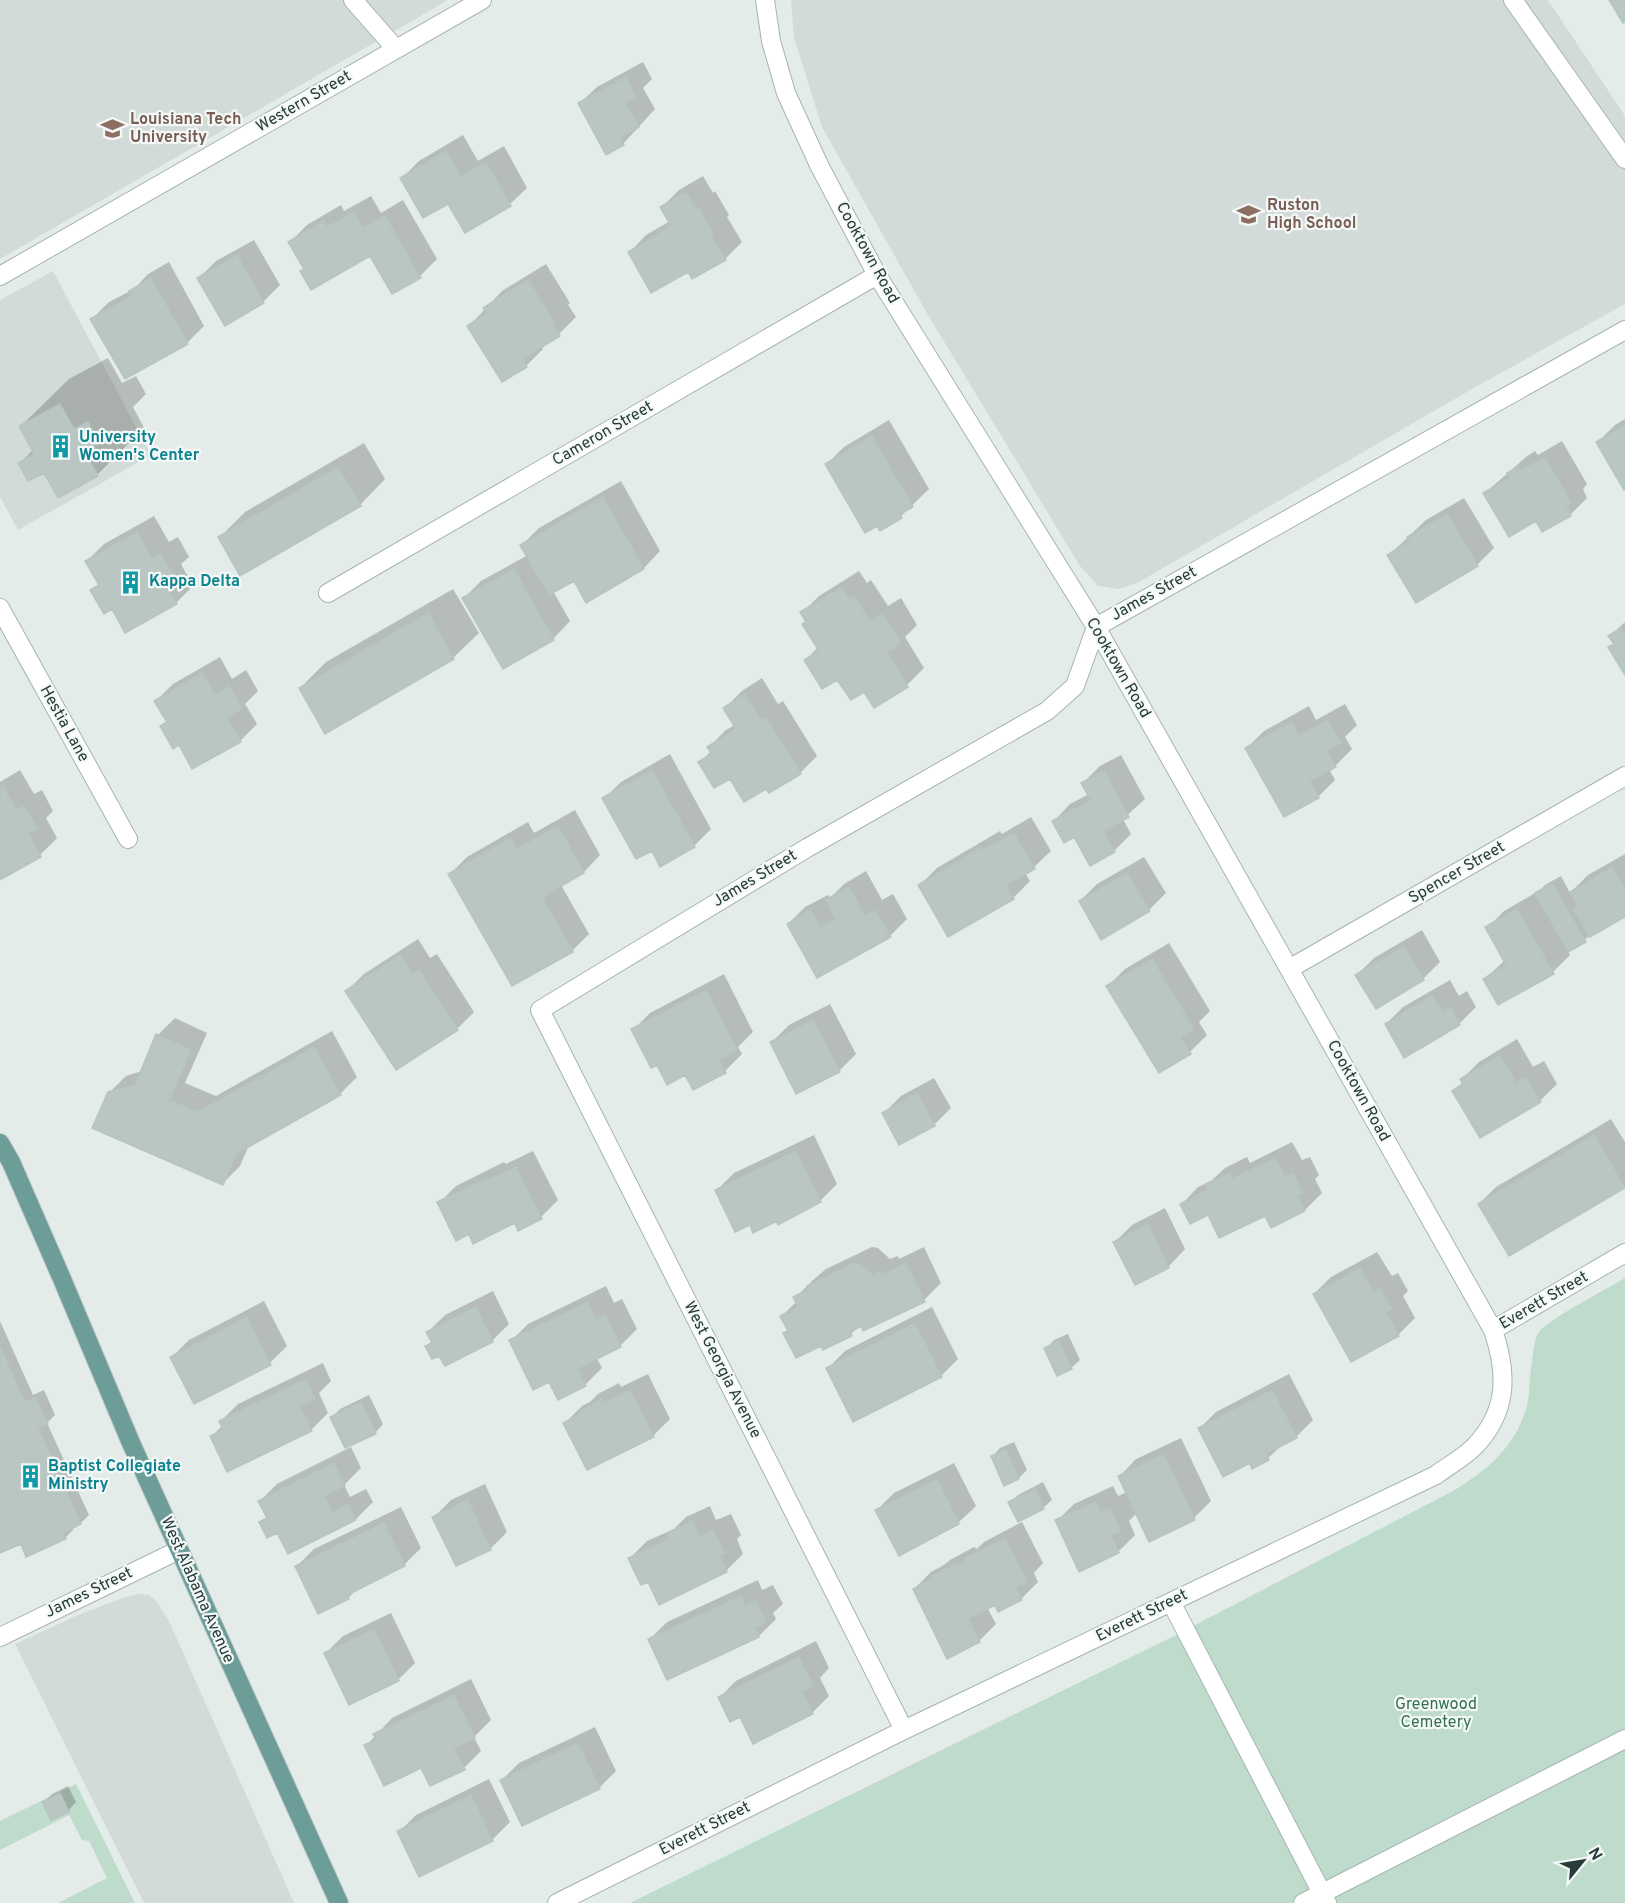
<svg xmlns="http://www.w3.org/2000/svg" width="1625" height="1903" font-family="Overpass,sans-serif">
	<style>
		.built { fill: #d2dbd9 }
		.green { fill: #bedbcb }
		.shadow { fill: #0003 }
		.building { fill: #b9c6c3; stroke: #b6c5c1; stroke-width: 1.5 }
		.lines { fill: none; stroke-linecap: round; stroke-linejoin: round }
		.minor-casing { stroke: #a6b4b1; stroke-width: 20 }
		.major-casing { stroke: #c2c8c8; stroke-width: 20 }
		.minor { stroke: #fff; stroke-width: 18 }
		.major { stroke: #6c9d99; stroke-width: 18 }
		.labels { text-anchor: middle; dominant-baseline: central; stroke-width: 4.5; stroke-linejoin: round; paint-order: stroke }
		.street-label { font-size: 16px; fill: #253c39; stroke: #f4f8f7 }
		.education-label { font-size: 16px; font-weight: bold; fill: #785e54; stroke: #f4f8f7; text-anchor: start }
		.culture-label { font-size: 16px; font-weight: bold; fill: #0d838f; stroke: #f4f8f7; text-anchor: start }
		.park-label { font-size: 16px; fill: #326f53; stroke: #f4f8f7 }
	</style>
	<rect width="100%" height="100%" fill="#e3ece9"/>
	<path class="built" d="M0 0H448L0 259Z
		M791 0H1548L1625 116V304L1472 389 1139 582 1119 589 1098 586 1080 566 928 315 822 127 794 37Z
		M53 271 151 455 18 530 0 497V300Z
		M139 1594 149 1595 157 1602 169 1621 294 1903H144L15 1644 76 1616 122 1598Z"/>
	<path class="green" d="M1625 1278V1903H630L1170 1638 1455 1490C1488 1469 1514 1448 1526 1409 1530 1396 1529 1381 1531 1368 1533 1357 1533 1340 1539 1332 1550 1318 1607 1289 1625 1278Z
		M76 1784 135 1903H58L107 1878 89 1841 82 1840 69 1815 0 1850V1821Z"/>
	<path class="shadow" d="M643 62 652 79 643 88 655 109 623 144 580 103 597 87Z
		M463 135 478 161 504 146 527 188 510 204 466 230 449 201 402 178 419 161Z
		M703 176 713 193 715 191 729 215 727 217 742 242 725 259 688 270 630 252 646 235 670 221 662 207 679 190Z
		M371 196 381 213 403 200 437 259 420 276 371 254 302 271 305 268 290 242 307 225 341 205 344 211Z
		M254 240 280 285 263 302 199 278 216 261Z
		M169 262 204 326 187 343 125 377 92 319 109 302 134 289 148 274Z
		M546 264 570 303 568 305 576 317 559 334 541 345 543 349 526 366 469 326 502 291Z
		M108 358 122 383 136 376 146 394 133 407 144 428 97 475 44 471 20 463 34 449 21 426 69 379Z
		M1625 419V488L1598 442 1615 425Z
		M889 420 929 489 901 516 880 529 827 464 844 447Z
		M1562 441 1587 484 1583 489 1587 498 1570 515 1543 530 1536 519 1485 493 1526 457 1535 451 1538 455Z
		M364 443 385 479 360 505 220 537 245 512Z
		M621 481 660 551 644 568 587 601 574 579 553 591 570 621 554 638 504 667 464 598 481 581 528 555 522 545 539 528Z
		M1464 498 1494 548 1477 565 1389 555 1426 520Z
		M154 516 169 542 178 537 189 557 181 564 193 586 176 603 126 631 112 607 92 591 100 583 87 561 104 544Z
		M859 571 867 583 871 580 888 606 901 598 917 625 905 637 924 668 907 685 874 706 864 690 806 660 818 647 802 613 819 596Z
		M453 589 479 633 453 658 300 688 326 662Z
		M1625 622V672L1610 647 1615 643 1610 636Z
		M220 657 232 679 246 670 258 691 245 704 257 724 240 741 180 743 162 726 168 721 156 701 173 684Z
		M762 678 778 704 783 701 817 756 800 773 766 787 731 777 700 762 711 751 709 747 726 730 735 725 725 708 742 691Z
		M1345 704 1357 725 1345 737 1352 749 1335 766 1329 769 1335 780 1318 797 1247 748 1264 731 1309 706 1316 720Z
		M670 754 711 829 694 846 661 865 652 849 604 799 621 782Z
		M1121 755 1145 799 1123 819 1131 834 1114 851 1075 835 1054 821 1070 804 1089 794 1083 783 1100 766Z
		M20 770 34 794 42 790 53 811 46 818 57 838 40 855 0 878V782Z
		M575 810 600 855 584 872 561 885 589 934 572 951 450 874 467 857 528 822 534 833Z
		M1031 817 1051 851 1034 867 1025 873 1030 881 1013 898 920 885 937 868 1000 831 1002 834Z
		M1625 854V915L1567 950 1570 955 1553 972 1499 1003 1485 979 1505 960 1487 928 1504 911 1535 893 1536 894 1545 885 1561 876 1570 893 1588 875Z
		M1144 857 1166 893 1149 910 1080 901 1097 884Z
		M866 871 882 900 893 894 907 919 890 936 788 924 805 907 828 895 830 898 844 884Z
		M1422 930 1440 962 1423 979 1357 975 1374 958Z
		M418 939 430 958 437 954 474 1012 457 1029 347 991 364 974Z
		M1169 943 1210 1011 1199 1022 1207 1035 1190 1052 1108 986 1125 969Z
		M724 974 753 1032 738 1047 742 1054 725 1071 686 1073 657 1063 633 1030 650 1013Z
		M1450 980 1459 996 1467 991 1476 1007 1459 1024H1386L1403 1007Z
		M830 1004 856 1054 839 1071 772 1042 789 1025Z
		M175 1018 207 1033 185 1083 216 1096 332 1031 357 1077 340 1094 249 1145 240 1166 223 1183 109 1093 126 1076 142 1071 158 1035Z
		M1517 1039 1533 1067 1544 1061 1557 1084 1540 1101 1454 1092 1463 1082 1462 1079 1479 1062Z
		M934 1078 951 1108 934 1125 884 1113 901 1096Z
		M1611 1119 1625 1142V1186L1510 1254 1479 1204 1496 1187Z
		M814 1135 837 1184 820 1201 777 1219 751 1223 717 1190 734 1173Z
		M1292 1142 1302 1160 1310 1157 1319 1175 1315 1179 1322 1193 1305 1210 1271 1226 1265 1214 1209 1213 1182 1204 1198 1187 1211 1181 1225 1168 1247 1157 1250 1163Z
		M533 1151 558 1200 541 1217 470 1232 439 1203 456 1186 504 1162 506 1164Z
		M1165 1208 1185 1249 1169 1266 1135 1283 1115 1242 1132 1225Z
		M872 1247 878 1248 890 1259 898 1256 899 1259 924 1247 941 1283 924 1300 864 1329 862 1324 851 1334 823 1348 821 1344 785 1333 789 1329 782 1316 797 1301 795 1298 812 1281 826 1269Z
		M1377 1252 1392 1276 1398 1273 1408 1291 1403 1296 1415 1318 1398 1335 1314 1294 1331 1277Z
		M606 1286 614 1303 622 1299 637 1329 620 1346 597 1358 602 1368 585 1385 511 1341 528 1324Z
		M493 1291 509 1324 492 1341 440 1354 427 1346 432 1341 428 1332 445 1315Z
		M264 1301 287 1346 270 1363 172 1357 189 1340Z
		M932 1307 958 1359 941 1376 828 1368 845 1351Z
		M0 1321 33 1395 44 1390 55 1415 47 1423 89 1515 81 1523 72 1527 73 1530 65 1538 22 1542 0 1552Z
		M1068 1334 1080 1360 1071 1368 1046 1349 1054 1340Z
		M323 1363 331 1381 319 1393 328 1413 311 1430 211 1437 223 1425 221 1421 238 1404Z
		M648 1374 670 1419 653 1436 565 1423 582 1406 590 1402 598 1394 619 1383 621 1387Z
		M1289 1374 1313 1420 1296 1437 1283 1444 1268 1458 1253 1467 1250 1461 1199 1429 1216 1412Z
		M369 1395 383 1424 375 1433 332 1417 340 1409Z
		M1181 1438 1211 1501 1194 1518 1149 1540 1137 1513 1129 1521 1135 1535 1118 1552 1057 1521 1074 1504 1113 1486 1118 1496 1127 1492 1120 1476 1136 1459Z
		M1014 1442 1027 1470 1019 1478 1005 1484 992 1457 1000 1448Z
		M351 1447 361 1468 344 1485 350 1497 366 1489 373 1502 356 1519 288 1552 278 1531 261 1523 268 1516 260 1501 277 1484Z
		M954 1463 976 1506 959 1522 899 1554 877 1510 894 1493Z
		M1043 1482 1052 1500 1043 1508 1010 1503 1018 1495Z
		M485 1484 507 1532 490 1549 434 1517 451 1500Z
		M710 1506 716 1520 731 1514 741 1535 737 1539 743 1554 726 1571 659 1603 648 1580 630 1558 647 1541 674 1529 686 1517Z
		M401 1507 421 1548 404 1565 359 1587 348 1598 297 1566 314 1549Z
		M1022 1522 1043 1563 1034 1573 1038 1582 1021 1599 996 1603 987 1607 996 1624 979 1641 914 1589 931 1572 944 1565 950 1560 974 1547 977 1549 984 1542Z
		M758 1580 762 1590 773 1585 783 1604 773 1613 776 1619 759 1636 668 1678 650 1639 667 1622Z
		M391 1613 415 1663 398 1680 326 1653 343 1636Z
		M816 1641 829 1668 820 1678 829 1696 812 1713 741 1715 719 1698 736 1681Z
		M471 1679 491 1720 474 1737 481 1751 464 1768 422 1766 366 1746 392 1718Z
		M595 1727 616 1771 599 1788 502 1780 519 1763Z
		M489 1779 510 1822 493 1839 420 1875 399 1832 416 1815Z
		M68 1786 76 1802 68 1811 52 1818 44 1802 52 1794Z"/>
	<path class="building" d="M1609 0H1625V22L1623 23Z
		M626 77 636 97 625 102 639 127 620 138 624 145 606 155 578 103Z
		M446 151 461 177 486 162 511 206 465 233 448 204 423 218 400 178Z
		M686 192 695 208 698 207 713 233 710 234 726 260 692 279 688 272 651 293 628 252 671 226 660 207Z
		M354 212 363 228 385 216 421 278 392 294 370 256 311 290 300 271 304 269 288 242 324 221 327 227Z
		M237 255 264 303 225 326 197 278Z
		M151 278 188 344 125 379 90 319 132 296 129 291Z
		M528 280 554 321 552 323 560 336 522 359 527 367 502 382 467 326 487 313 483 308Z
		M60 404 74 429 88 422 99 443 84 451 98 476 58 498 44 473 28 481 18 463 34 454 19 426Z
		M1625 425V489L1624 490 1596 442Z
		M872 436 913 507 900 514 902 518 880 531 877 526 865 533 825 464Z
		M1545 457 1571 503 1566 506 1571 516 1542 532 1536 521 1509 537 1483 493 1510 478 1507 473 1518 467 1520 471Z
		M338 467 361 506 240 576 218 537Z
		M603 497 644 569 586 603 574 581 549 595 520 545Z
		M1447 514 1478 566 1416 603 1387 555 1410 541 1407 537Z
		M137 532 152 558 160 553 173 575 163 580 177 604 125 633 112 609 104 614 90 590 99 585 85 561Z
		M514 569 554 640 503 669 462 598Z
		M842 587 849 599 854 596 870 622 883 614 901 643 887 652 908 687 874 708 864 692 851 700 837 680 822 689 804 660 819 651 802 624 806 622 800 612Z
		M428 613 454 659 325 734 299 688Z
		M1621 628 1625 635V675L1608 647 1614 644 1608 636Z
		M202 673 215 695 229 686 242 709 226 717 241 742 192 769 179 745 173 749 160 726 167 722 154 701Z
		M745 694 761 720 766 717 801 774 769 793 766 789 744 802 730 779 714 788 698 762 712 754 707 747 736 729 723 708Z
		M1328 720 1341 743 1327 751 1336 767 1310 781 1319 798 1284 817 1245 748 1292 722 1299 736Z
		M652 770 695 847 660 867 652 851 636 859 602 798Z
		M1104 771 1129 817 1104 831 1115 852 1090 866 1074 837 1064 843 1052 821 1091 800 1081 783Z
		M3 786 16 810 24 806 37 829 28 833 41 857 0 880V788Z
		M558 826 584 873 542 897 573 952 512 986 448 874 511 838 517 849Z
		M1014 833 1035 869 1006 885 1014 899 948 937 918 885 982 847 984 850Z
		M1612 867 1625 889V917L1590 937 1573 909 1578 907 1570 892Z
		M1127 873 1150 911 1101 940 1079 901Z
		M1552 883 1586 942 1568 952 1535 893Z
		M849 887 865 916 875 910 891 937 817 978 787 924 811 910 821 927 836 919 825 900Z
		M1517 909 1554 974 1498 1005 1483 979 1506 965 1485 927Z
		M1404 946 1424 980 1376 1009 1355 975Z
		M400 955 413 974 419 970 458 1030 396 1070 345 991Z
		M1152 959 1194 1029 1181 1037 1191 1054 1159 1073 1106 986Z
		M706 990 737 1050 719 1060 726 1073 693 1090 685 1075 667 1085 657 1065 651 1068 631 1029Z
		M1432 996 1442 1012 1450 1007 1460 1025 1404 1058 1385 1024Z
		M813 1020 840 1072 796 1094 770 1042Z
		M156 1034 191 1050 169 1100 198 1112 314 1047 341 1095 236 1154 223 1185 92 1128 108 1092 135 1085Z
		M1500 1055 1516 1083 1526 1077 1541 1102 1480 1138 1452 1091 1463 1084 1460 1079Z
		M917 1093 935 1126 899 1145 882 1113Z
		M1594 1135 1625 1188 1509 1256 1478 1204Z
		M796 1151 821 1202 778 1225 777 1221 753 1233 750 1225 735 1232 715 1190Z
		M1275 1158 1285 1176 1293 1173 1303 1193 1298 1196 1305 1211 1271 1228 1265 1216 1219 1238 1208 1215 1190 1224 1180 1204 1208 1190 1206 1184 1230 1173 1232 1179Z
		M516 1167 542 1219 518 1231 515 1223 473 1244 469 1234 456 1241 437 1202 487 1178 488 1180Z
		M1148 1224 1169 1268 1135 1285 1113 1242Z
		M854 1263 861 1265 873 1275 880 1271 882 1275 906 1263 925 1302 863 1331 861 1326 850 1332 852 1336 823 1350 821 1346 796 1358 783 1333 788 1331 780 1316 798 1307 793 1297 809 1289 807 1286Z
		M1360 1268 1374 1292 1380 1289 1392 1309 1386 1312 1399 1336 1351 1362 1313 1294Z
		M588 1302 596 1319 605 1315 621 1347 577 1369 586 1386 558 1400 549 1382 533 1390 509 1340Z
		M476 1307 493 1342 445 1366 439 1356 432 1359 425 1346 432 1343 426 1332Z
		M247 1317 271 1365 194 1404 170 1357Z
		M915 1323 942 1377 853 1422 826 1368Z
		M1059 1341 1072 1369 1057 1376 1044 1348Z
		M0 1347 25 1402 35 1397 48 1424 38 1428 81 1524 63 1533 66 1539 26 1557 21 1544 0 1553Z
		M306 1379 315 1399 300 1406 312 1431 227 1472 210 1436 223 1430 219 1421Z
		M630 1390 654 1437 587 1470 563 1423 580 1414 579 1411 602 1399 604 1403Z
		M1272 1390 1297 1438 1266 1454 1269 1460 1252 1469 1250 1463 1223 1477 1198 1428Z
		M361 1402 376 1434 345 1448 330 1417Z
		M1006 1449 1019 1479 1004 1486 991 1456Z
		M1164 1454 1195 1520 1149 1542 1118 1476Z
		M334 1463 345 1486 324 1496 333 1513 349 1504 356 1520 288 1554 277 1533 267 1538 259 1522 267 1518 258 1501Z
		M937 1479 959 1524 899 1556 875 1510Z
		M1035 1489 1044 1509 1018 1522 1008 1502Z
		M468 1500 491 1550 456 1566 432 1517Z
		M1096 1502 1101 1512 1110 1508 1121 1531 1111 1535 1119 1553 1079 1572 1055 1520Z
		M693 1521 699 1536 713 1530 725 1553 720 1555 727 1572 659 1605 648 1582 641 1585 628 1558 670 1539 667 1533Z
		M384 1523 405 1566 347 1595 349 1599 318 1614 295 1566Z
		M1005 1538 1027 1582 1016 1587 1022 1600 998 1612 995 1605 968 1619 980 1642 947 1659 913 1589 933 1578 931 1576 957 1563 958 1565 966 1561 965 1558Z
		M741 1596 745 1606 756 1601 766 1622 755 1627 759 1637 667 1680 648 1639Z
		M374 1629 399 1681 349 1705 324 1653Z
		M799 1657 813 1686 802 1692 813 1714 753 1744 740 1717 730 1722 718 1697Z
		M454 1695 475 1738 454 1748 465 1770 430 1786 421 1768 384 1786 364 1745 376 1740 373 1734Z
		M578 1743 600 1789 522 1826 500 1780Z
		M60 1793 69 1812 51 1820 42 1802Z
		M471 1795 493 1841 419 1877 397 1831Z"/>
	<g class="lines">
		<defs>
			<path id="minor" d="M353 0 396 49
				M1513 0 1625 159
				M0 276 482 0
				M328 593 877 275
				M0 608 128 839
				M1289 969 1625 776
				M1493 1330 1625 1253
				M1171 1602 1327 1903
				M0 1637 179 1550
				M904 1730 540 1010 807 848 1047 711 1075 686 1096 627 1625 330
				M557 1903 904 1730 1436 1475C1448 1466 1463 1458 1474 1447 1508 1412 1508 1374 1493 1330L1096 627 877 275 819 165 786 93 771 41 765 0
				M1303 1903 1625 1739"/>
			<path id="major" d="M0 1143 11 1162 62 1279 131 1443 339 1903"/>
		</defs>
		<use href="#minor" class="minor-casing"/>
		<use href="#major" class="major-casing"/>
		<use href="#minor" class="minor"/>
		<use href="#major" class="major"/>
	</g>
	<defs>
		<symbol id="university-bare" viewBox="-9 -9 18 18"><path d="M0-5L7-2L0 1L-7-2ZM-4 1L0 2.5L4 1V4Q0 6-4 4Z" fill="#8d6e63" stroke="#f4f8f7" stroke-width="2.5" paint-order="stroke"/></symbol>
		<symbol id="school-bare" viewBox="-9 -9 18 18"><path d="M0-5L7-2L0 1L-7-2ZM-4 1L0 2.5L4 1V4Q0 6-4 4Z" fill="#8d6e63" stroke="#f4f8f7" stroke-width="2.5" paint-order="stroke"/></symbol>
		<symbol id="building-bare" viewBox="-9 -9 18 18"><path d="M-4-6H4V6H1V3H-1V6H-4ZM-2.5-4.3h1.7v1.8h-1.7ZM.8-4.3h1.7v1.8H.8ZM-2.5-1h1.7V.8h-1.7ZM.8-1h1.7V.8H.8Z" fill="#0f9aa8" stroke="#f4f8f7" stroke-width="2.5" paint-order="stroke"/></symbol>
	</defs>
	<g fill-rule="evenodd">
		<use href="#university-bare" x="96" y="112" width="33" height="33"/>
		<use href="#school-bare" x="1232" y="198" width="33" height="33"/>
		<use href="#building-bare" x="44" y="430" width="33" height="33"/>
		<use href="#building-bare" x="114" y="566" width="33" height="33"/>
		<use href="#building-bare" x="14" y="1460" width="33" height="33"/>
	</g>
	<g class="labels">
		<g class="street-label">
			<text transform="translate(304 102) rotate(-30)">Western Street</text>
			<text transform="translate(867 253) rotate(61)">Cooktown Road</text>
			<text transform="translate(603 434) rotate(-30)">Cameron Street</text>
			<text transform="translate(1154 594) rotate(-29)">James Street</text>
			<text transform="translate(1118 668) rotate(60)">Cooktown Road</text>
			<text transform="translate(64 724) rotate(61)">Hestia Lane</text>
			<text transform="translate(1457 873) rotate(-30)">Spencer Street</text>
			<text transform="translate(755 879) rotate(-31)">James Street</text>
			<text transform="translate(1358 1091) rotate(61)">Cooktown Road</text>
			<text transform="translate(1544 1301) rotate(-30)">Everett Street</text>
			<text transform="translate(722 1370) rotate(63)">West Georgia Avenue</text>
			<text transform="translate(197 1590) rotate(66)">West Alabama Avenue</text>
			<text transform="translate(89 1593) rotate(-26)">James Street</text>
			<text transform="translate(1142 1616) rotate(-26)">Everett Street</text>
			<text transform="translate(705 1829) rotate(-27)">Everett Street</text>
		</g>
		<g class="education-label">
			<text x="130" y="120">Louisiana Tech<tspan x="130" dy="18">University</tspan></text>
			<text x="1267" y="206">Ruston<tspan x="1267" dy="18">High School</tspan></text>
		</g>
		<g class="culture-label">
			<text x="79" y="438">University<tspan x="79" dy="18">Women's Center</tspan></text>
			<text x="149" y="582">Kappa Delta</text>
			<text x="48" y="1467">Baptist Collegiate<tspan x="48" dy="18">Ministry</tspan></text>
		</g>
		<g class="park-label">
			<text x="1436" y="1705">Greenwood<tspan x="1436" dy="18">Cemetery</tspan></text>
		</g>
	</g>
	<g transform="translate(1583 1861) rotate(60)" stroke="#f4f8f7" stroke-width="4.5" paint-order="stroke">
	<path d="M0-4.5L10 22L0 15L-10 22Z" fill="#253c39"/>
	<text y="-9" font-size="16" font-weight="bold" text-anchor="middle" fill="#253c39">N</text>
	</g>
</svg>
